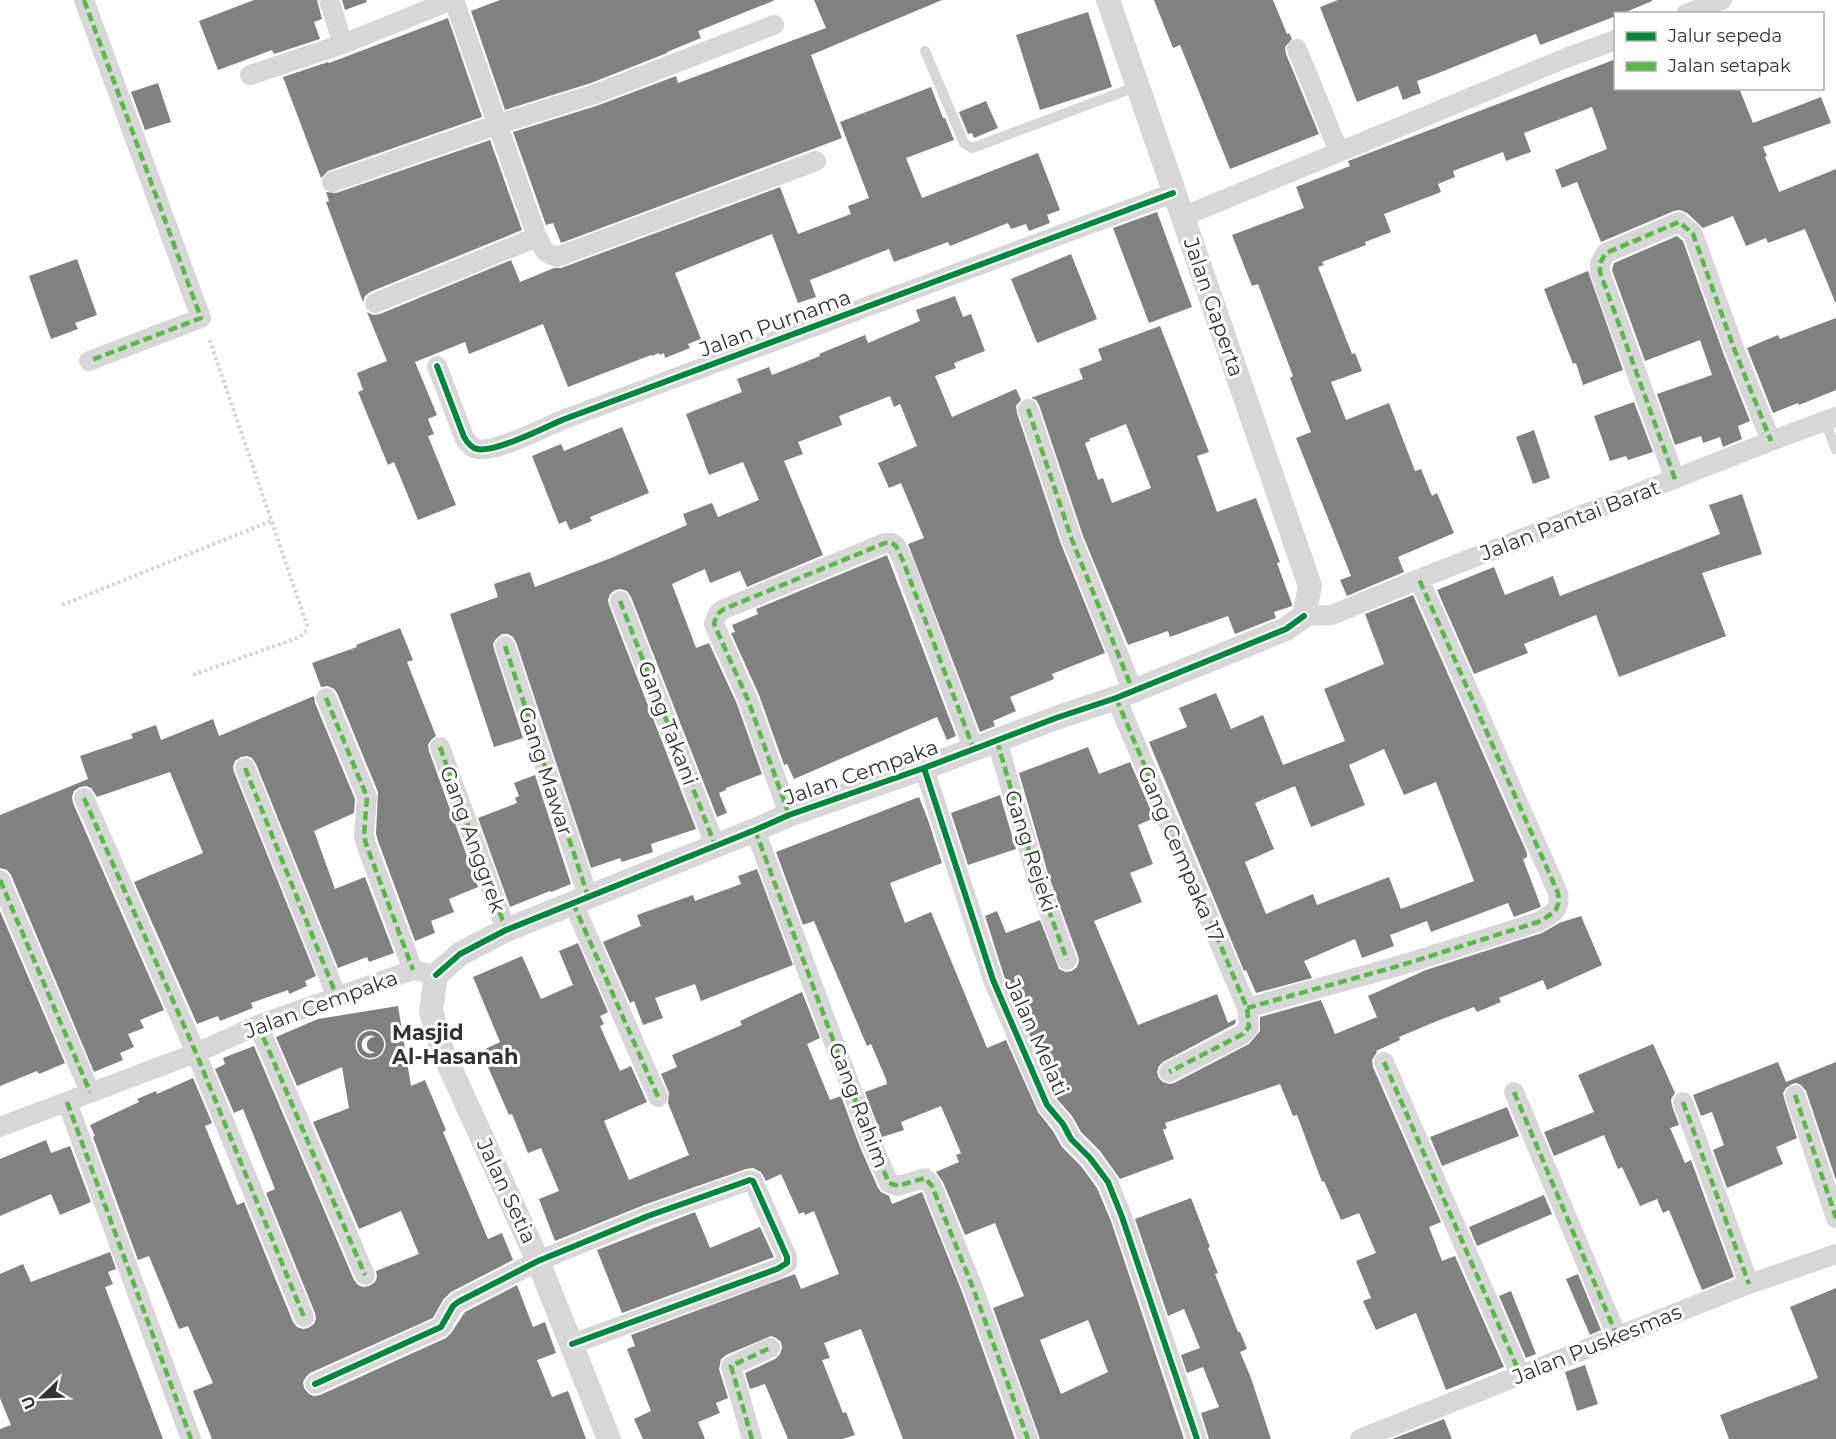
<svg xmlns="http://www.w3.org/2000/svg" width="1836" height="1439" font-family="Montserrat,sans-serif">
	<style>
		.building { fill: #818181; fill-rule: evenodd }
		.lines { fill: none; stroke-linecap: round; stroke-linejoin: round }
		.path { stroke: #d6d6d6; stroke-width: 4; stroke-dasharray: 3 3; stroke-linecap: butt }
		.service { stroke: #d7d7d7; stroke-width: 10 }
		.minor { stroke: #d7d7d7; stroke-width: 20 }
		.tertiary { stroke: #d7d7d7; stroke-width: 24 }
		.quiet { stroke: #58b947; stroke-width: 4.5; stroke-dasharray: 9 4.5; stroke-linecap: butt }
		.cycleway-casing { stroke: #fff; stroke-width: 10 }
		.cycleway { stroke: #00873e; stroke-width: 6 }
		.labels { text-anchor: middle; dominant-baseline: central; stroke-width: 6; stroke-linejoin: round; paint-order: stroke }
		.street-label { font-size: 21px; fill: #333; stroke: #fff }
		.poi-label { font-size: 21px; font-weight: bold; fill: #333; stroke: #fff; text-anchor: start }
	</style>
	<rect width="100%" height="100%" fill="#fff"/>
	<path class="building" d="M254 0H317L322 19 314 22 320 39 274 54 272 50 218 70 199 21Z
		M342 0H366L367 2 345 10Z
		M500 0H773V1L698 31 701 38 667 52V53L591 83 505 110 471 11Z
		M814 0H942L811 55 842 138 561 243 553 223 546 225 513 132 599 105 676 76 678 83 826 28Z
		M1154 0H1273L1287 34 1289 33 1292 39 1285 47 1286 54 1319 134 1230 169 1180 45 1173 48Z
		M1338 0H1652V1L1621 14H1616V16L1540 45 1536 34 1436 74 1417 81 1421 93 1403 100 1398 86 1357 102 1320 7Z
		M1088 12 1112 87 1040 110 1016 35Z
		M448 18 482 117 328 171 321 178 283 77 328 62 329 63Z
		M1616 59V88H1739L1753 123 1821 97 1831 123 1763 147 1767 156 1765 157 1779 192 1836 169V304L1805 229 1768 243 1766 238 1746 246 1733 216 1703 228 1687 213 1680 210 1674 211 1601 242 1577 182 1562 188 1555 170 1607 149 1592 107 1524 133 1531 152 1506 161 1503 152 1453 171 1455 177 1438 184 1441 192 1384 214 1391 232 1365 242 1366 245 1322 262 1324 265 1318 267 1352 354 1355 353 1362 371 1331 382 1346 420 1389 403 1415 471 1421 469 1432 496 1437 493 1454 533 1398 557 1404 572 1347 596 1340 580 1351 576 1296 438 1311 432 1290 378 1293 376 1258 284 1252 286 1232 235 1304 208 1296 187 1350 166 1348 161Z
		M158 83 171 122 145 130 131 92Z
		M931 87 943 118H945L954 140 906 158 922 198 1038 153 1060 210 1047 215 1050 223 1029 231 1026 224 1011 229 1008 223 950 246 948 242 894 262 889 249 810 280 816 297 798 303 772 234 675 273 701 339 688 344 690 348 665 358 664 353 660 355 659 353 652 356 651 355 568 387 543 324 469 354 465 342 415 362 437 415 428 419 434 434 428 436 456 505 418 520 394 462 388 465 358 392 363 390 357 373 387 361 367 312 373 315 380 314 511 260 520 282 554 268H561L780 187 798 234 851 214 848 206 869 198 840 122Z
		M986 101 998 128 974 138 972 133 968 134 959 112Z
		M490 140 522 230 370 292 365 296 363 302 326 202 329 201 326 192 336 193Z
		M1157 212 1192 307 1149 323 1113 228Z
		M1677 236 1683 241 1724 355 1750 421 1738 426 1742 439 1723 447 1720 437 1703 443 1701 436 1675 445 1657 394 1712 375 1700 340 1645 361 1612 270 1614 263Z
		M1071 254 1097 319 1037 343 1011 279Z
		M77 259 97 315 75 323 78 329 51 339 29 276Z
		M1588 271 1623 370 1583 385 1576 363 1573 364 1544 289Z
		M955 296 963 317 971 314 985 351 954 363 956 368 935 376 952 417 1016 389 1021 400 1016 406 1017 413 1061 544 1105 653 1052 674 1054 679 1010 697 1016 711 993 721 995 726 980 732 908 544 924 538 901 483 889 488 878 463 917 446 900 404 894 407 890 396 839 416 842 425 798 442 803 454 784 461 823 555 747 587 740 571 710 583 705 569 672 584 696 648 709 643 737 704 762 774 726 788V790L719 793 727 813 717 817 631 597 627 591 621 589 615 590 610 594 608 600 609 605 696 829 651 844 653 852 622 862 620 858 591 868 516 642 513 637 508 634H502L496 639 493 644 494 649 523 738 494 747 450 614 498 597 494 584 530 572 535 587 611 558 687 525 683 514 712 503 718 517 759 500 743 462 709 475 686 414 742 392 737 379 769 367 772 375 820 356 819 354 865 335 868 343 920 321 916 310Z
		M1836 318V390L1799 405 1798 403 1773 413 1747 348 1778 335 1780 339Z
		M1160 326 1209 452 1197 456 1217 512 1256 498 1280 562 1277 563 1292 604V606L1274 612 1276 618 1235 634 1228 616 1170 637 1168 631 1128 645 1083 536 1039 405 1036 400 1031 398 1083 379 1079 369 1102 360 1098 349ZM1126 424 1151 488 1112 503 1103 478 1098 480 1085 443 1090 441 1089 439Z
		M1634 402 1653 452 1628 460 1626 456 1610 461 1594 416Z
		M622 427 649 493 590 517 592 521 570 530 566 521 559 524 532 456 561 444 564 451Z
		M1534 430 1550 478 1533 484 1516 437Z
		M1742 494 1762 554 1702 573 1726 636 1619 677 1596 615 1524 644 1528 653 1474 674 1437 590 1494 567 1505 595 1553 576 1560 596 1720 534 1709 505Z
		M887 555 956 736 947 740 937 717 794 779 787 764 784 765 759 695 731 633 735 632 732 625 758 614 756 609Z
		M1413 595 1527 853V857L1523 859 1541 907 1514 917 1508 903 1431 932 1427 921 1390 935 1394 946 1362 958 1355 939 1304 961 1312 978 1256 993 1246 970 1244 971 1149 742 1187 727 1179 708 1216 693 1231 729 1263 715 1283 765 1345 741 1324 689 1384 664 1365 614ZM1384 749 1404 795 1436 782 1474 881 1401 909 1389 877 1317 905 1313 894 1266 914 1245 862 1274 849 1255 803 1295 786 1311 827 1365 805 1349 765Z
		M400 628 413 660 407 662 436 736 431 740 428 745 429 751 478 887 449 899 454 912 431 921 435 933 415 941 378 841 376 834 378 792 337 693 334 689 328 686 321 687 312 663 357 647 356 645Z
		M314 696 315 703 355 799 354 813 314 831 335 889 365 877 394 953 369 962 367 957 338 968 256 764 252 758 247 756 241 757 235 761 233 767 234 772 316 976 305 981 307 986 289 994 288 990 251 1003 253 1008 220 1021 218 1016 197 1024 134 882 203 853 170 772 97 797 91 788 86 786 80 787 74 791 72 797 73 803 164 1010 140 1020 144 1028 128 1034 134 1047 120 1053 123 1060 94 1072 11 875 7 870 0 868V815L88 779 80 756 133 738 131 734 156 725 161 740 213 719 219 736Z
		M1088 747 1099 774 1130 762 1154 818 1138 825 1153 864 1130 873 1142 902 1094 921 1138 1025 1217 994 1228 1023 1236 1019 1235 1024 1163 1062 1159 1066 1157 1072 1159 1078 1163 1082 1169 1084 1174 1083 1249 1044 1260 1031V1017L1321 1000 1335 1034 1377 1017 1368 996 1426 970 1542 933 1559 923 1581 916 1602 965 1547 990 1543 980 1499 998 1501 1002 1477 1012 1474 1007 1437 1021 1399 1037 1400 1040 1376 1051 1377 1052 1372 1060 1373 1067 1441 1222 1429 1227 1442 1261 1455 1256 1504 1367 1446 1390 1416 1313 1376 1330 1363 1301 1371 1298 1356 1261 1376 1253 1359 1213 1341 1220 1324 1181 1322 1182 1297 1115 1293 1116 1280 1084 1165 1123 1167 1128 1163 1130 1174 1159 1120 1179 1100 1151 1081 1132 1072 1116 1057 1099 1004 976 985 916 997 911 1006 933 1040 920 1059 969 1066 972 1072 971 1077 967 1079 961 1078 956 1048 874 1019 773Z
		M535 775 571 884 551 892 550 891 510 907 478 818 517 803 515 798 519 796 514 783Z
		M1000 795 1016 849 968 865 951 813Z
		M919 797 928 820 942 863 890 883 905 923 931 912 987 1048 1006 1040 1038 1112 1053 1131 1062 1147 1081 1166 1097 1188 1111 1221 1184 1439H1040L993 1308 1024 1296 995 1223 965 1235 943 1182 936 1172 959 1162 956 1155 961 1153 941 1106 901 1122 904 1130 882 1137 865 1092 887 1084 886 1079 871 1044 867 1046 814 921 803 925 776 852ZM1088 1320 1108 1372 1061 1394 1040 1340Z
		M757 869 793 965 701 1001 695 984 655 998 663 1018 643 1025 634 1001 630 1003 603 942 641 926 637 915 693 895 695 901 741 884 738 876Z
		M0 911 65 1063 39 1074 37 1071 0 1086Z
		M578 943 608 1012 600 1016 604 1024 600 1026 620 1071 631 1066 647 1102 604 1121 629 1180 689 1155 668 1103 669 1093 661 1074 677 1067 672 1055 742 1025 740 1021 802 992 820 1038 807 1044 830 1100 841 1096 860 1147 878 1188 881 1192 889 1196 892 1204 922 1192 962 1292 1015 1439H903L861 1329 824 1343 830 1358 822 1360 843 1413 846 1412 855 1435 843 1439H788L765 1384 750 1389 745 1373 775 1359 780 1354 782 1348 781 1342 776 1338 771 1336 726 1355 721 1359 719 1369 728 1398 716 1403 720 1413 698 1422 705 1439H643L634 1419 651 1411 627 1349 635 1346 631 1335 795 1274 801 1289 839 1274 814 1211 805 1215 804 1212 799 1214 781 1174 766 1181 761 1172 753 1168 746 1169 644 1205 555 1241 539 1199 559 1191 541 1148 528 1153 512 1114 509 1115 481 1051 500 1042 473 977 522 956 541 999 573 985 559 951Z
		M398 1006 411 1086 425 1080 446 1130 443 1132 488 1239 502 1233 513 1260 451 1292 443 1300 433 1318 310 1373 306 1377 303 1382 304 1388 309 1394 314 1396 320 1395 446 1338 451 1333 465 1312 517 1285 533 1327 545 1322 556 1353 537 1360 552 1397 568 1391 586 1439H212L193 1391 213 1383 188 1326 179 1329 149 1256 138 1260 93 1137 95 1136 90 1125 139 1102 137 1099 156 1091 157 1094 193 1078 212 1123 205 1126 237 1205 244 1202 293 1322 297 1327 303 1329 308 1328 314 1324 316 1318 315 1313 266 1193 275 1189 243 1109 234 1113 215 1069 225 1064 223 1058 254 1046 354 1280 358 1285 363 1287 369 1286 375 1282 377 1277 376 1271 419 1254 401 1211 359 1229 313 1122 349 1108 342 1067 297 1086 276 1037 318 1019Z
		M1653 1044 1675 1093 1671 1099 1672 1106 1679 1125 1670 1128 1685 1163 1691 1160 1734 1277 1702 1290 1669 1210 1663 1213 1657 1199 1640 1206 1622 1167 1618 1169 1604 1135 1554 1156 1544 1132 1594 1112 1578 1075Z
		M1778 1062 1786 1082 1836 1062V1180L1806 1091 1802 1086 1797 1083 1792 1084 1786 1088 1783 1093 1784 1098 1797 1138 1776 1147 1783 1164 1727 1188 1713 1150 1724 1145 1712 1112 1701 1116 1693 1095Z
		M1507 1107 1519 1136 1442 1166 1430 1137Z
		M46 1140 51 1153 70 1146 91 1202 60 1215 51 1194 0 1216V1159Z
		M1544 1195 1552 1214 1477 1246 1469 1227Z
		M1191 1198 1210 1247 1208 1248 1218 1273 1215 1274 1238 1332H1240L1247 1349 1240 1352 1251 1378 1271 1439H1209L1201 1413 1219 1407 1203 1367 1187 1373 1181 1355 1200 1348 1184 1309 1168 1316 1135 1219Z
		M695 1212 710 1248 760 1227 774 1257 622 1313 597 1250Z
		M110 1252 116 1269 108 1272 113 1284 105 1287 163 1439H0V1429L11 1425 0 1398V1274L23 1264 31 1282Z
		M1578 1274 1601 1330 1590 1335 1566 1279Z
		M1836 1288V1439H1729L1720 1415 1818 1378 1790 1307Z
		M1511 1291 1536 1354 1526 1358 1499 1296Z
		M1585 1365 1598 1404 1577 1411 1565 1372Z
		M1444 1419 1452 1439H1392Z"/>
	<g class="lines">
		<path class="path" d="M62 605 271 521
			M193 675 300 637 305 632 307 625 209 338"/>
		<path class="service" d="M925 51 964 143 972 148 1138 86
			M1825 421 1836 450"/>
		<path class="minor" d="M84 0 201 318 89 361
			M329 0 343 44
			M454 0 537 237 545 251 549 254 557 257 816 161
			M1686 14 1722 0
			M1297 49 1339 152
			M250 75 343 44 452 0
			M332 182 499 124 595 94 774 25
			M1182 217 1566 58 1616 40
			M375 303 537 237
			M437 366 464 437C467 442 471 448 477 449 494 453 544 428 562 420L1173 193
			M1028 409 1072 540 1133 691
			M1675 479 1600 272V263L1606 253 1679 222 1693 234 1735 351 1771 441
			M620 601 715 845
			M1304 616 1332 615 1419 579 1771 441 1836 417
			M505 646 588 896
			M326 698 367 797 364 835 366 844 413 970
			M1116 698 1247 1008 1249 1027 1243 1034 1169 1072
			M997 741 1037 878 1067 960
			M440 747 506 930
			M245 768 337 997
			M924 768 993 980 1047 1105 1063 1124 1071 1139 1090 1158 1108 1182 1122 1217 1197 1439
			M84 798 196 1053 304 1317
			M789 815 748 700 714 624C716 617 717 613 724 609L885 543H892L896 546 903 561 974 750
			M755 830 871 1142 889 1183 898 1186 925 1178 932 1186 973 1288 1028 1439
			M0 880 90 1092
			M573 903 658 1097
			M1247 1008 1402 965 1538 922C1552 914 1561 911 1558 893L1419 579
			M258 1025 365 1275
			M1384 1062 1520 1374
			M1514 1092 1617 1336
			M1795 1095 1836 1218
			M67 1102 191 1439
			M1683 1102 1749 1284
			M0 1127 196 1053 258 1025 413 970 436 975
			M315 1384 441 1327 453 1306 458 1302 538 1261 648 1216 750 1180 753 1181 787 1257V1263L777 1269 572 1344
			M752 1439 731 1366 770 1348
			M1360 1439 1749 1284 1836 1254"/>
		<path class="tertiary" d="M609 1439 538 1261 442 1050 431 1011 436 975 460 954 506 930 755 830 789 815 924 768 1056 718 1116 698 1286 629 1304 616 1310 586 1108 0"/>
		<path class="quiet" d="M84 0 201 318 89 361
			M1028 409 1072 540 1133 691
			M1675 479 1600 272V263L1606 253 1679 222 1693 234 1735 351 1771 441
			M620 601 715 845
			M505 646 588 896
			M326 698 367 797 364 835 366 844 413 970
			M1116 698 1247 1008 1249 1027 1243 1034 1169 1072
			M997 741 1037 878 1067 960
			M440 747 506 930
			M245 768 337 997
			M84 798 196 1053 304 1317
			M789 815 748 700 714 624C716 617 717 613 724 609L885 543H892L896 546 903 561 974 750
			M755 830 871 1142 889 1183 898 1186 925 1178 932 1186 973 1288 1028 1439
			M0 880 90 1092
			M573 903 658 1097
			M1247 1008 1402 965 1538 922C1552 914 1561 911 1558 893L1419 579
			M258 1025 365 1275
			M1384 1062 1520 1374
			M1514 1092 1617 1336
			M1795 1095 1836 1218
			M67 1102 191 1439
			M1683 1102 1749 1284
			M752 1439 731 1366 770 1348"/>
		<defs>
			<path id="cycleway" d="M437 366 464 437C467 442 471 448 477 449 494 453 544 428 562 420L1173 193
				M924 768 993 980 1047 1105 1063 1124 1071 1139 1090 1158 1108 1182 1122 1217 1197 1439
				M436 975 460 954 506 930 755 830 789 815 924 768 1056 718 1116 698 1286 629 1304 616
				M315 1384 441 1327 453 1306 458 1302 538 1261 648 1216 750 1180 753 1181 787 1257V1263L777 1269 572 1344"/>
		</defs>
		<use href="#cycleway" class="cycleway-casing"/>
		<use href="#cycleway" class="cycleway"/>
	</g>
	<defs>
		<symbol id="mosque-disc" viewBox="-11 -11 22 22"><circle r="9.5" fill="#7a7a7a" stroke="#fff"/><path d="M3.5-4.9A6 6 0 1 0 3.5 4.9A5 5 0 1 1 3.5-4.9Z" fill="#fff"/></symbol>
	</defs>
	<g fill-rule="evenodd">
		<use href="#mosque-disc" x="354" y="1028" width="33" height="33"/>
	</g>
	<g class="labels">
		<g class="street-label">
			<text transform="translate(1214 307) rotate(71)">Jalan Gaperta</text>
			<text transform="translate(775 323) rotate(-20)">Jalan Purnama</text>
			<text transform="translate(1570 520) rotate(-21)">Jalan Pantai Barat</text>
			<text transform="translate(668 723) rotate(69)">Gang Takani</text>
			<text transform="translate(546 771) rotate(72)">Gang Mawar</text>
			<text transform="translate(861 772) rotate(-19)">Jalan Cempaka</text>
			<text transform="translate(473 839) rotate(70)">Gang Anggrek</text>
			<text transform="translate(1031 851) rotate(72)">Gang Rejeki</text>
			<text transform="translate(1181 854) rotate(67)">Gang Cempaka 17</text>
			<text transform="translate(321 1004) rotate(-20)">Jalan Cempaka</text>
			<text transform="translate(1037 1037) rotate(66)">Jalan Melati</text>
			<text transform="translate(859 1105) rotate(69)">Gang Rahim</text>
			<text transform="translate(507 1191) rotate(65)">Jalan Setia</text>
			<text transform="translate(1597 1344) rotate(-22)">Jalan Puskesmas</text>
		</g>
		<g class="poi-label">
			<text x="392" y="1032">Masjid<tspan x="392" dy="24">Al-Hasanah</tspan></text>
		</g>
	</g>
	<rect x="1614" y="12" width="210" height="78" fill="#ffffff" stroke="#adadad" stroke-width="1.5"/>
	<rect x="1626" y="32" width="30" height="9" fill="#00873e" stroke="#adadad" stroke-width="1.5"/>
	<text x="1668" y="42" font-size="18" fill="#333333">Jalur sepeda</text>
	<rect x="1626" y="62" width="30" height="9" fill="#58b947" stroke="#adadad" stroke-width="1.5"/>
	<text x="1668" y="72" font-size="18" fill="#333333">Jalan setapak</text>
	<g transform="translate(42 1397) rotate(247)" stroke="#ffffff" stroke-width="4.5" paint-order="stroke">
	<path d="M0-4.5L10 22L0 15L-10 22Z" fill="#333333"/>
	<text y="-9" font-size="16" font-weight="bold" text-anchor="middle" fill="#333333">U</text>
	</g>
</svg>
